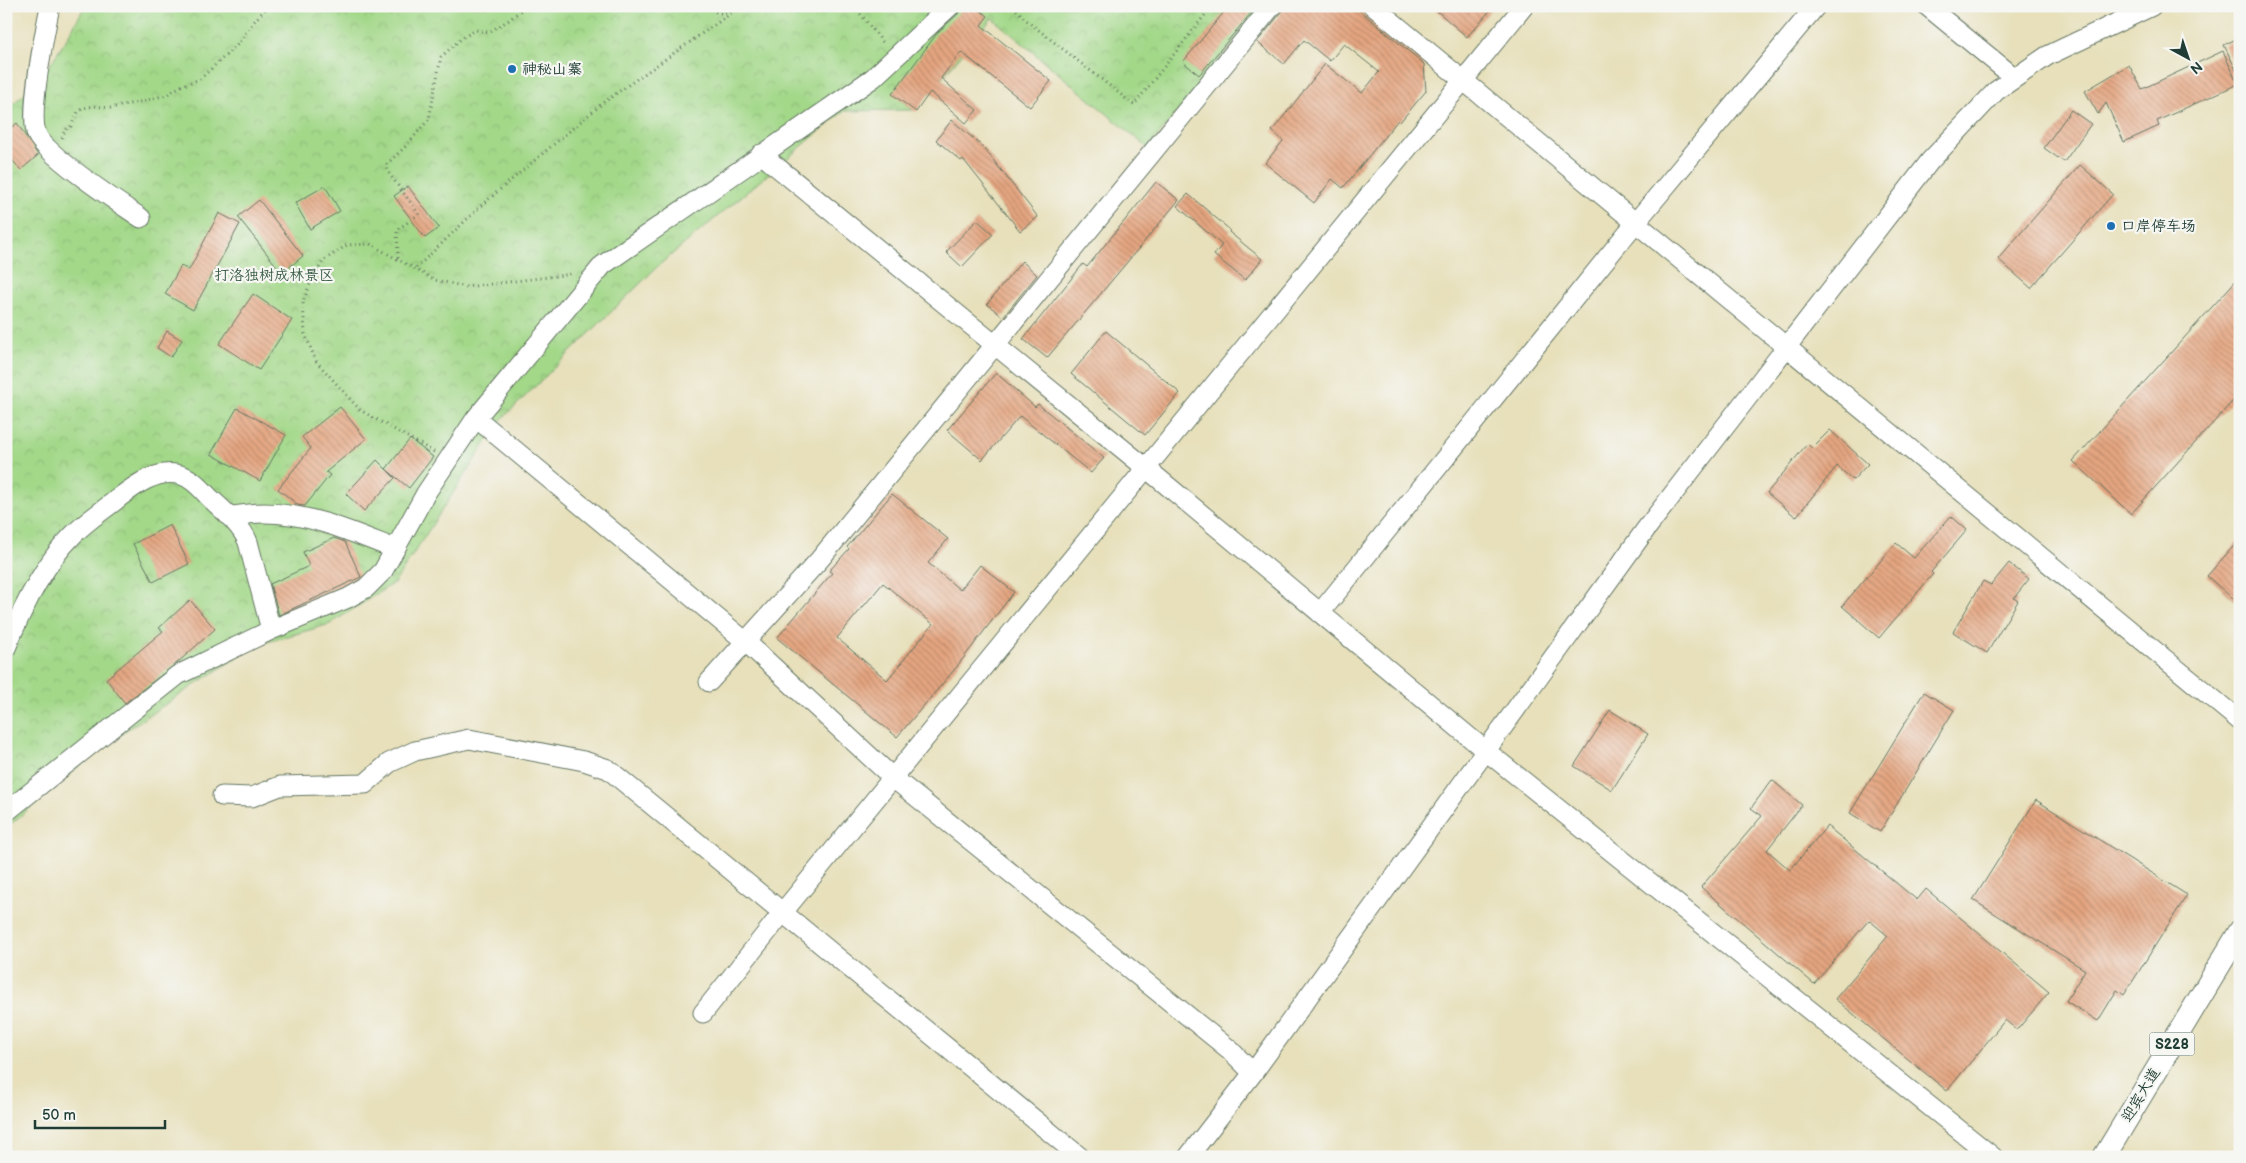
<svg xmlns="http://www.w3.org/2000/svg" width="2246" height="1163" font-family="'Balsamiq Sans','LXGW WenKai TC',sans-serif">
	<style>
		.park { fill: url(#park-crowns); stroke: #618a5e }
		.building { fill: url(#building-back-hatch); fill-rule: evenodd }
		.lines { fill: none; stroke-linecap: round; stroke-linejoin: round }
		.minor-casing { stroke: #657663; stroke-width: 21 }
		.major-casing { stroke: #657663; stroke-width: 24 }
		.path { stroke: #657663; stroke-width: 3; stroke-dasharray: 1 4; stroke-linecap: butt }
		.minor { stroke: #fff; stroke-width: 19 }
		.major { stroke: #fff; stroke-width: 22 }
		.poi-dot { fill: #1f6fb2; stroke: #f6f6f2; stroke-width: 2 }
		.labels { text-anchor: middle; dominant-baseline: central; stroke-width: 4.5; stroke-linejoin: round; paint-order: stroke }
		.shield { fill: #f6f6f2; stroke: #60746d; stroke-width: 1 }
		.shield-label { font-size: 14px; font-weight: bold; fill: #1f3d34 }
		.poi-label { font-size: 15px; fill: #1f3d34; stroke: #f6f6f2; text-anchor: start }
		.park-label { font-size: 15px; fill: #395c45; stroke: #f6f6f2 }
		.street-label { font-size: 15px; fill: #1f3d34; stroke: #f6f6f2 }
	</style>
	<defs>
		<pattern id="park-crowns" width="20" height="18" patternUnits="userSpaceOnUse" patternTransform="scale(1.25)"><rect width="20" height="18" fill="#a3d889"/><path d="M2 6a3 3 0 1 1 6 0M12 15a3 3 0 1 1 6 0" fill="none" stroke="#8cba77"/></pattern>
		<pattern id="building-back-hatch" width="6" height="6" patternUnits="userSpaceOnUse" patternTransform="scale(1.25)"><rect width="6" height="6" fill="#e5a580"/><path d="M-1 5l2 2M0 0l6 6M5-1l2 2" fill="none" stroke="#b9886a"/></pattern>
	</defs>
	<rect width="100%" height="100%" fill="#f6f6f2"/>
	<filter id="ink" filterUnits="userSpaceOnUse"><feTurbulence type="fractalNoise" baseFrequency=".02" numOctaves="2"/><feDisplacementMap in="SourceGraphic" scale="10" xChannelSelector="R" yChannelSelector="G"/><feConvolveMatrix kernelMatrix="1 2 1 2 8 2 1 2 1" color-interpolation-filters="sRGB"/></filter>
	<filter id="wash" filterUnits="userSpaceOnUse"><feTurbulence type="fractalNoise" baseFrequency=".0096" numOctaves="4" result="noise"/><feDisplacementMap in="SourceGraphic" scale="20" xChannelSelector="R" yChannelSelector="G"/><feGaussianBlur stdDeviation="1.12" result="paint"/><feColorMatrix in="noise" values="0 0 0 0 0 0 0 0 0 0 0 0 0 0 0 0 0 1.4 0 .05"/><feComposite in="paint" operator="in"/></filter>
	<g filter="url(#wash)">
		<rect width="100%" height="100%" fill="#e7e0bb"/>
		<path class="park" d="M85 6H1263L1148 148 992 18 915 110 844 111 658 266 500 421 395 582 330 624 254 646 105 744 6 828V110L40 80 66 40Z"/>
		<g id="blocks">
			<path class="building" d="M961 6H974L988 16 981 25 1051 81 1030 107 961 52 941 78 977 110 966 123 930 92 916 112 892 94 938 32 958 14Z
				M1229 6H1257L1199 75 1183 62Z
				M1283 6H1354L1424 64 1426 91 1400 122 1398 120 1343 188 1332 179 1314 203 1265 163 1283 141 1272 131 1325 64 1362 93 1379 72 1344 44 1330 61 1304 40 1284 64 1257 42 1281 13Z
				M1431 6H1494L1467 37Z
				M2240 37V78L2224 45Z
				M2223 51 2238 84 2157 121 2159 126 2124 142 2106 103 2098 114 2085 91 2129 65 2142 89Z
				M2071 110 2091 124 2064 162 2044 148Z
				M952 120 983 147 1038 217 1020 231 963 159 961 161 936 140Z
				M17 123 38 155 21 170 6 153V132Z
				M2080 165 2113 194 2031 288 1998 259Z
				M1156 182 1179 200 1047 358 1023 339 1083 264 1087 267Z
				M325 186 340 211 310 229 295 203Z
				M408 186 439 228 425 238 394 196Z
				M1188 194 1230 230 1229 232 1262 259 1245 280 1214 255 1222 245 1177 206Z
				M259 200 303 256 282 273 238 217Z
				M219 213 240 224 193 310 165 294 181 266 189 270Z
				M977 220 993 234 962 267 946 252Z
				M1022 261 1037 275 1003 317 987 304Z
				M2240 276V393L2131 514 2073 461Z
				M253 294 292 320 259 370 219 344Z
				M167 331 182 340 171 357 157 348Z
				M1106 331 1180 393 1145 435 1071 374Z
				M996 373 1035 407 1038 404 1104 458 1091 473 1020 416 982 460 947 430Z
				M340 407 366 439 326 472 330 475 305 506 298 505 278 489 311 448 302 437Z
				M237 408 286 435 260 481 211 454Z
				M1830 430 1868 464 1853 480 1837 466 1796 517 1767 493 1807 444 1812 448Z
				M410 439 433 457 409 488 386 469Z
				M377 460 395 478 364 511 346 494Z
				M892 494 948 539 928 563 960 590 980 565 1014 592 955 669 897 737 777 638 832 573 829 571 849 549 847 547ZM883 583 933 624 887 680 837 638Z
				M1951 516 1967 530 1931 572 1933 574 1879 638 1842 606 1896 543 1914 558Z
				M170 525 189 564 153 582 133 544Z
				M334 538 345 542 361 577 279 615 270 584 309 566 303 552Z
				M2240 539V605L2207 576Z
				M2009 563 2029 579 2014 598 2018 601 1987 653 1953 632 1983 581 1991 585Z
				M190 600 215 629 177 663 125 703 106 679 163 631 159 628Z
				M1924 692 1954 710 1880 832 1850 813Z
				M1610 710 1648 734 1612 790 1574 766Z
				M1772 780 1802 805 1767 850 1790 870 1827 826 1917 900 1926 889 2049 992 2017 1030 2005 1020 1947 1091 1835 999 1888 936 1869 920 1814 984 1701 887 1762 816 1751 808Z
				M2036 800 2187 895 2124 995 2117 990 2098 1021 2066 1001 2085 970 1973 900Z"/>
		</g>
	</g>
	<g filter="url(#ink)">
		<use href="#blocks" fill-opacity="0" stroke="#657663" stroke-width="1"/>
		<g class="lines">
			<defs>
				<path id="minor" d="M50 6C45 31 28 115 37 135 47 156 119 203 141 218
					M1373 6 2240 721
					M1927 6 2015 78
					M761 154 1146 468 1486 751 1993 1157
					M476 418 745 641 892 777 1230 1050 1253 1073
					M230 516C241 515 253 513 264 513 310 513 354 533 395 549
					M1320 613 1636 222 1816 6
					M6 648C21 611 43 565 72 536 85 522 101 512 116 500 134 486 157 468 181 475 194 479 202 490 211 499 224 511 241 525 248 542L271 630
					M709 682 820 559 1272 6
					M222 796 252 797 280 786 365 784 389 763 415 751 469 739 584 761 608 769 1080 1157
					M6 812 178 675 271 630 348 598 366 588 383 571 426 493 476 418 603 265 873 78 950 6
					M703 1013 783 912 1524 6
					M1188 1157 1253 1073 1646 529 1930 161 1996 91 2015 78 2047 56 2152 6"/>
				<path id="major" d="M2104 1157 2240 931"/>
			</defs>
			<use href="#minor" class="minor-casing"/>
			<use href="#major" class="major-casing"/>
			<path class="path" d="M707 6C717 16 730 15 739 6
				M854 6 885 45
				M1013 6 1026 20 1134 105 1212 6
				M62 138 65 130 71 126 78 112 83 108 94 106 110 108 144 101 166 95 181 86 200 79 238 44 250 26 268 6
				M398 258 397 230 419 214 388 172 387 164 407 145 429 119 441 57 462 38 476 30 489 32 509 20 526 6
				M416 268 484 203 604 102 733 12
				M434 452 360 410 316 361 305 334 303 302 309 286 323 261 347 245 370 244 435 280 467 287 572 274"/>
			<use href="#minor" class="minor"/>
			<use href="#major" class="major"/>
		</g>
	</g>
	<g class="poi-dot">
		<circle cx="512" cy="69" r="5"/>
		<circle cx="2111" cy="226" r="5"/>
	</g>
	<g class="labels">
		<rect class="shield" x="2149.5" y="1032.5" width="45" height="23" rx="4"/>
		<g class="shield-label">
			<text x="2172" y="1044">S228</text>
		</g>
		<g class="poi-label">
			<text x="522" y="69">神秘山寨</text>
			<text x="2121" y="226">口岸停车场</text>
		</g>
		<g class="park-label">
			<text x="274" y="275">打洛独树成林景区</text>
		</g>
		<g class="street-label">
			<text transform="translate(2141 1095) rotate(-59)">迎宾大道</text>
		</g>
	</g>
	<rect width="2246" height="1163" fill="none" stroke="#f6f6f2" stroke-width="25"/>
	<g transform="translate(2188 58) rotate(140)" stroke="#f6f6f2" stroke-width="4" paint-order="stroke">
	<path d="M0-4L9 19L0 12L-9 19Z" fill="#1f3d34"/>
	<text y="-8" font-size="14" font-weight="bold" text-anchor="middle" fill="#1f3d34">N</text>
	</g>
	<path d="M35 1120v8h130v-8" fill="none" stroke="#1f3d34" stroke-width="2.5"/>
	<text x="42" y="1120" font-size="15" fill="#1f3d34" stroke="#f6f6f2" stroke-width="4" paint-order="stroke">50 m</text>
</svg>
